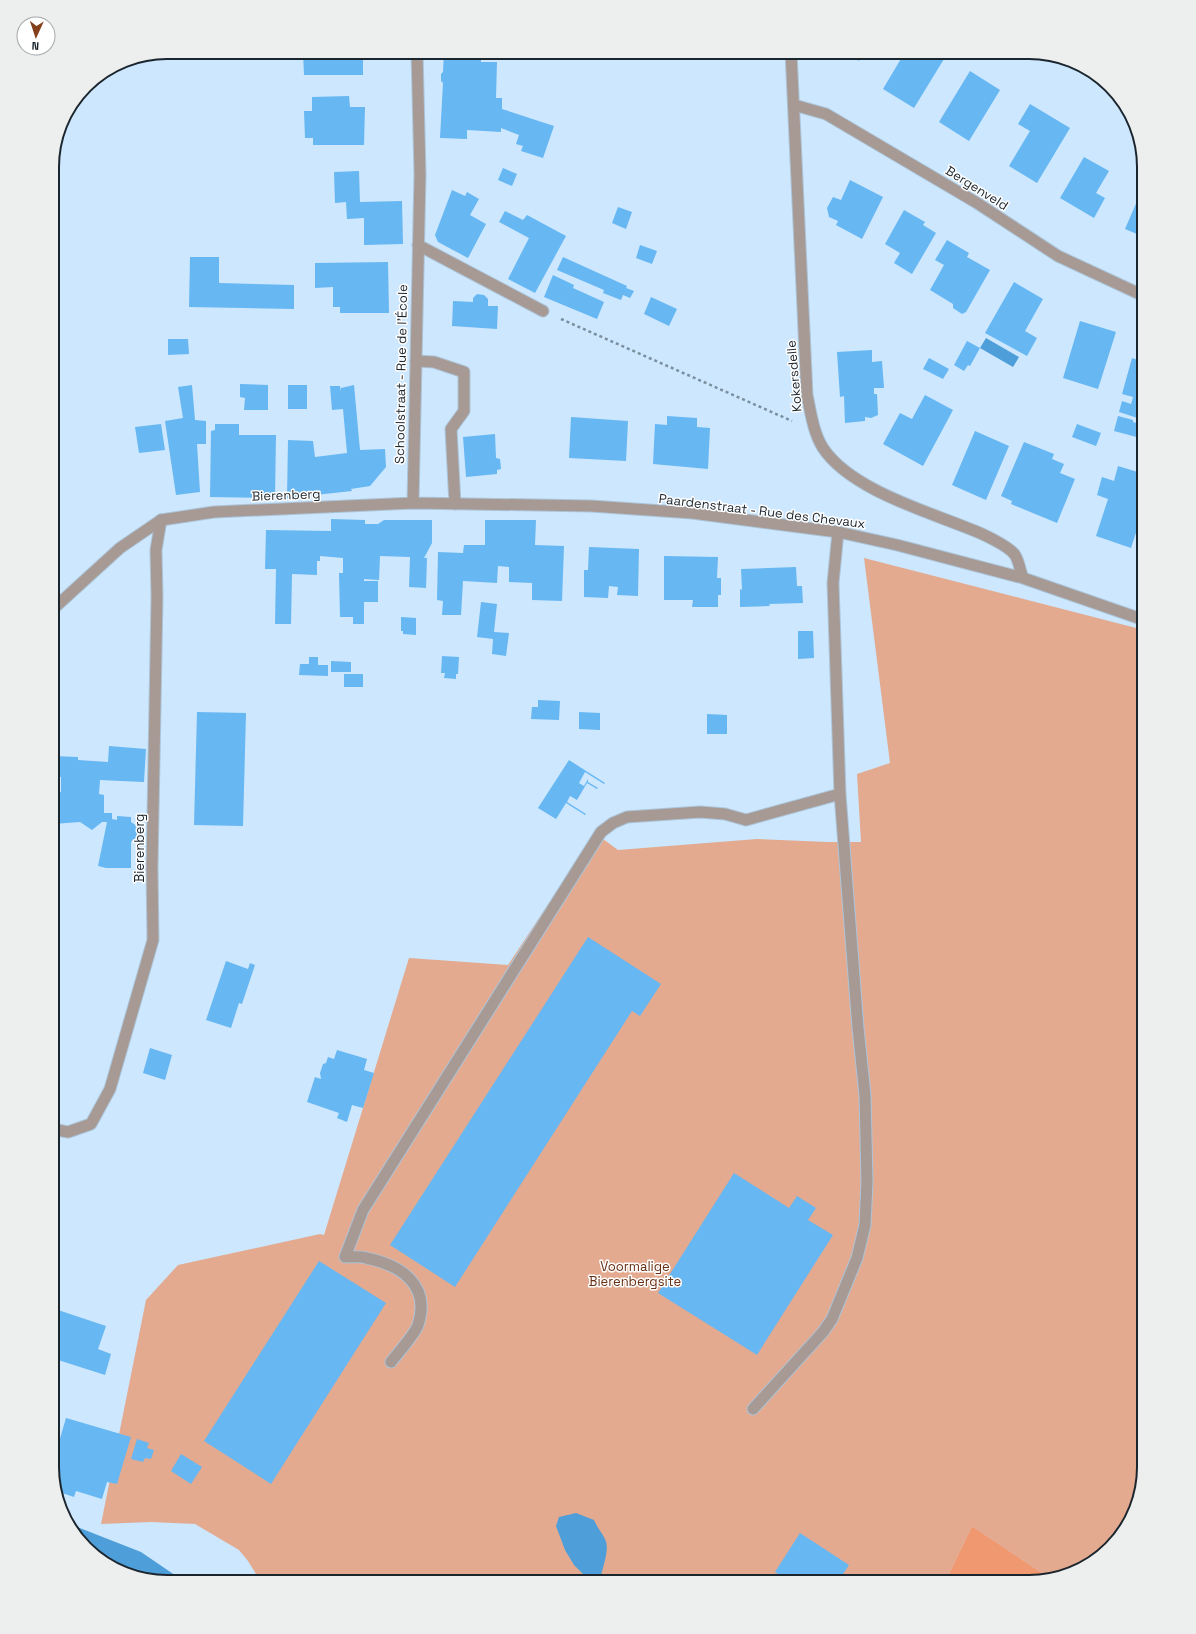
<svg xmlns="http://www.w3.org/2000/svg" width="1196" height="1634" font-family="'Space Grotesk',sans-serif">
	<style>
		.green { fill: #e3aa90 }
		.forest { fill: #f09971 }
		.water { fill: #4e9ed9 }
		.building { fill: #67b7f3 }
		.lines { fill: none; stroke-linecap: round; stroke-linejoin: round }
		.service-casing { stroke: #acc4d8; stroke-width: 13 }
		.minor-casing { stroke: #acc4d8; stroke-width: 13 }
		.path { stroke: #7c8f9f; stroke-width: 2.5; stroke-dasharray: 3 3; stroke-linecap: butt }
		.service { stroke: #a79993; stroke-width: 11 }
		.minor { stroke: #a79993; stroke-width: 11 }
		.labels { text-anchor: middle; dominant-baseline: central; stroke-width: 3; stroke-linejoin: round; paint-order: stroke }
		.street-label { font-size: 13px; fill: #1b252d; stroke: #fff }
		.park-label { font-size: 13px; fill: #662f13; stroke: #fff }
		.rim { fill: none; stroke: #1b252d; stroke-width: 2 }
	</style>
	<rect width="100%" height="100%" fill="#cce7fe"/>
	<path class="green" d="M864 558 1144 630V1467L1129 1524 1087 1567 1048 1577 972 1526 945 1582H261L248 1561 239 1550 195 1524 151 1522 101 1524 146 1300 178 1265 320 1234 324 1235 409 958 508 965 595 833 618 850 757 839 828 842H861L857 774 890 763Z"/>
	<path class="forest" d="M972 1526 1048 1577 1029 1582H945Z"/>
	<path class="water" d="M986 338 1019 357 1013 367 980 348Z
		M576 1513 594 1520C597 1527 602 1533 605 1539 610 1549 603 1566 601 1576L590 1581 574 1565 565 1550 556 1526 559 1517Z
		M67 1523 141 1552 185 1582H160L109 1567Z"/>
	<path class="building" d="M303 52H365V57H363V75H304Z
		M444 52H481V62H497L496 98H502V109L554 126 543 158 521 151 523 146 516 144 519 135 501 128V132L467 130V139L440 138 443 83 441 81V74L443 72Z
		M844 52H864L859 61Z
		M905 52H933L944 59 914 108 883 89Z
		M970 71 1000 90 969 141 939 122Z
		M349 96 350 107H365L364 145H313V138H305L304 111H312V97Z
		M1030 104 1070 128 1037 183 1009 166 1030 131 1018 124Z
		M1084 157 1109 171 1096 193 1105 198 1094 218 1060 198Z
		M503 168 517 174 512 186 498 180Z
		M359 171 360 202 402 201 403 244 364 245V218L347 219 346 202 335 203 334 172Z
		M850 180 883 197 862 239 836 225 838 221 829 217 827 208 833 197 841 200Z
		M452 190 465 196 467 192 479 199 470 215 486 224 468 258 438 242 435 235Z
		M1138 199 1144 201V237L1125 229Z
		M618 207 632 212 626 229 612 223Z
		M904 210 925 222 923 225 936 233 912 274 894 263 900 253 885 244Z
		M505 211 523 220 527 215 566 236 535 293 508 279 529 238 499 222Z
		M947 240 969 253 967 257 990 270 966 312 962 314 953 308V304L930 290 944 265 935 260Z
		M640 245 657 251 652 264 636 258Z
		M190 257H219V283L294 285V309L189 307Z
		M563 257 627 286 626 288 634 291 630 298 623 295 621 300 603 293 604 290 557 270Z
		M388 262 389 313H340V307H333V287L315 288V263Z
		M553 275 574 285 573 288 604 302 597 319 544 297Z
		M1014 282 1043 299 1025 331 1037 338 1027 356 985 333Z
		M477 294 484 295 488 299V306H498L497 329 452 326 453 301 473 302V298Z
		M651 297 677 309 669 326 644 314Z
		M1080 321 1116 332 1098 389 1063 378Z
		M168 339H188L189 354 168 355Z
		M967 341 980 348 970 366 968 365 964 371 954 365Z
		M872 350V362L882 361 884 388H874V394H877L878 415 871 418 865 417V421L845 423 844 396 840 397 837 352Z
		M929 358 949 369 943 379 923 369Z
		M1132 358 1144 362V420L1119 412 1122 401 1131 404 1133 397 1122 394Z
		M240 384 268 385V410H244L245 398 240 397Z
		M192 385 195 420 206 421V444H197L200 492 176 495 165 421 183 418 178 387Z
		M288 385H307V409H288Z
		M354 385 360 450 385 449 386 467 370 486 351 489 352 491 287 498 288 440 313 441 315 457 347 453 343 409 332 410 330 386H340L341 392V388Z
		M925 395 953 410 923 466 883 444 900 413 912 419Z
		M667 416 697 418V427L710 428 708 469 653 464 655 424 667 425Z
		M1118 416 1133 420V422L1144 425V439L1114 431Z
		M571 417 628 421 626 461 569 458Z
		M161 424 165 450 139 453 135 427Z
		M215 424H239V435H276L275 498 210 497 211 431 215 430Z
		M1077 424 1101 433 1096 446 1072 437Z
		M975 431 1009 446 986 500 952 485Z
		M495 434 496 458 500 459 501 469 497 470V474L466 477 463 437Z
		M1024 442 1054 454 1052 459 1064 464 1060 473 1075 479 1057 523 1011 504 1012 501 1001 496Z
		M1118 466 1144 474V508L1131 548 1096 536 1108 499 1097 495 1102 477 1114 481Z
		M331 519 365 520V524H378L384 520H432V543L424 558H427L426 588 409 587 410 557 380 556 379 580 364 579V581H378V602H364V624H353V617H340L339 573H343V558L320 556V561H317V575L292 574 291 624H275L276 569H265L266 530 331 531Z
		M485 520H536L535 545 564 546 562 601 532 600V583L509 582V567L498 566 497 583 463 581 461 615H442L443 601 437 600 438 552 463 553 464 545H485Z
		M589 547 639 549 638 596 617 595 618 587 609 586 608 598 584 597V570H588Z
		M664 556 718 557 717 578H721V595H718V607H692L693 600H664Z
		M796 567 797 586H802L803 603 769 604 770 606 740 607V589L742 590 741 569Z
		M481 602 497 604 494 632 509 633 506 656 492 654 493 639 477 637Z
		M401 617 416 618V635L403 634V631H401Z
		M798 631H813L814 658 798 659Z
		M442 656 459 657 458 674H456V679L444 678 445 673H441Z
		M309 657H318V665H328V676L299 675 300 664H309Z
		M331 661 351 662V672H331Z
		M344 674H363V687H344Z
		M538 700 560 701 559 720 531 719 532 707H538Z
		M197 712 246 713 243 826 194 825Z
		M579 712 600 713V730L579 729Z
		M707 714 727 715V734H707Z
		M109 746 146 749 144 782 100 780 99 794 104 795V813H112V819L117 820V816L131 817V822L137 826 138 830 136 838 131 842V868H106L98 866 107 822H102L92 830 80 822 53 824 52 823V791L61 792V777L52 775V756L78 757V760L108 762Z
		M569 760 605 783 604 784 585 772 579 783 584 786 588 779V782L598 788 597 789 587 783 577 800 570 796 567 802 586 814 585 815 566 803 556 819 538 808Z
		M588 937 661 984 640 1016 632 1011 455 1287 390 1245Z
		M226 961 248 969 250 963 255 965 242 1004 239 1003 231 1028 206 1020Z
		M150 1048 172 1055 165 1080 143 1073Z
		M337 1050 367 1059 364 1070 374 1073 363 1108 352 1105 347 1122 337 1118 339 1113 307 1102 315 1077 321 1079 320 1073 323 1064 326 1063 328 1057 334 1059Z
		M734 1173 789 1208 797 1196 816 1208 808 1220 833 1235 757 1355 658 1293Z
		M319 1261 386 1303 271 1484 204 1441Z
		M52 1308 106 1326 98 1349 111 1354 105 1375 52 1358Z
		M66 1418 131 1437 117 1484 107 1482 102 1499 76 1491 74 1497 59 1492 54 1475 56 1467 52 1466V1440L59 1442Z
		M137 1439 149 1443 147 1448 154 1450 151 1459 145 1458 143 1462 131 1459Z
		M181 1454 202 1467 191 1484 171 1471Z
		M800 1533 849 1565 839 1580 842 1582H790L775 1572Z"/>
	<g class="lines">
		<defs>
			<path id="service" d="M416 361 434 362 464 372V411L451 429 455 504
				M52 1129 68 1132 91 1124 110 1089 153 940 152 868 157 597 156 550 161 520
				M391 1362C398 1353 415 1334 418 1325 431 1285 401 1265 366 1258 360 1256 352 1257 345 1257L363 1210 601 832 613 823 627 817 700 812 725 814 746 820 840 794 833 583 838 532
				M753 1409 823 1332 832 1319 857 1258 865 1225 867 1182 865 1095 858 1028 840 794"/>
			<path id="minor" d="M791 52 807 395C811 413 813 432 823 448 850 489 926 511 970 529 981 533 1009 546 1015 555 1019 561 1020 571 1023 578
				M794 105 826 114 977 203 1058 256 1144 296
				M418 245 543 311
				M413 503 420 174 417 52
				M52 610 120 548 161 520 214 512 413 503 591 506 692 513 838 532 897 545 1023 578 1144 620"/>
		</defs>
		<use href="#service" class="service-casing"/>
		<use href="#minor" class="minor-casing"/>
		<path class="path" d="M561 319 792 421"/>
		<use href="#service" class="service"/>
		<use href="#minor" class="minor"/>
	</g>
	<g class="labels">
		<g class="street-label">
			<text transform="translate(977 188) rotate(32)">Bergenveld</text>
			<text transform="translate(401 374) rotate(-89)">Schoolstraat - Rue de l'École</text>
			<text transform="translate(794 376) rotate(-95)">Kokersdelle</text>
			<text transform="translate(286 495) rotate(-2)">Bierenberg</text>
			<text transform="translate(762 511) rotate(7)">Paardenstraat - Rue des Chevaux</text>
			<text transform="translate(139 848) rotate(-90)">Bierenberg</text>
		</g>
		<g class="park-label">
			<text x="635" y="1266">Voormalige<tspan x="635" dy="15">Bierenbergsite</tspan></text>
		</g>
	</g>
	<path d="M0 0H1196V1634H0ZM167 59H1029A108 108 0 0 1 1137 167V1467A108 108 0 0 1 1029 1575H167A108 108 0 0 1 59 1467V167A108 108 0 0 1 167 59Z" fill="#edeeee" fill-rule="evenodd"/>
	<path class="rim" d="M167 59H1029A108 108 0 0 1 1137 167V1467A108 108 0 0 1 1029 1575H167A108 108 0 0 1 59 1467V167A108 108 0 0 1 167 59Z"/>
	<g transform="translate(36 36) rotate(183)"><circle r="19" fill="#ffffff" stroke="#a4a8ab"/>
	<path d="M0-3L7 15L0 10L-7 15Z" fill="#853f1b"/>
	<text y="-6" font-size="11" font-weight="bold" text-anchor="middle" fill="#1b252d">N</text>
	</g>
</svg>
